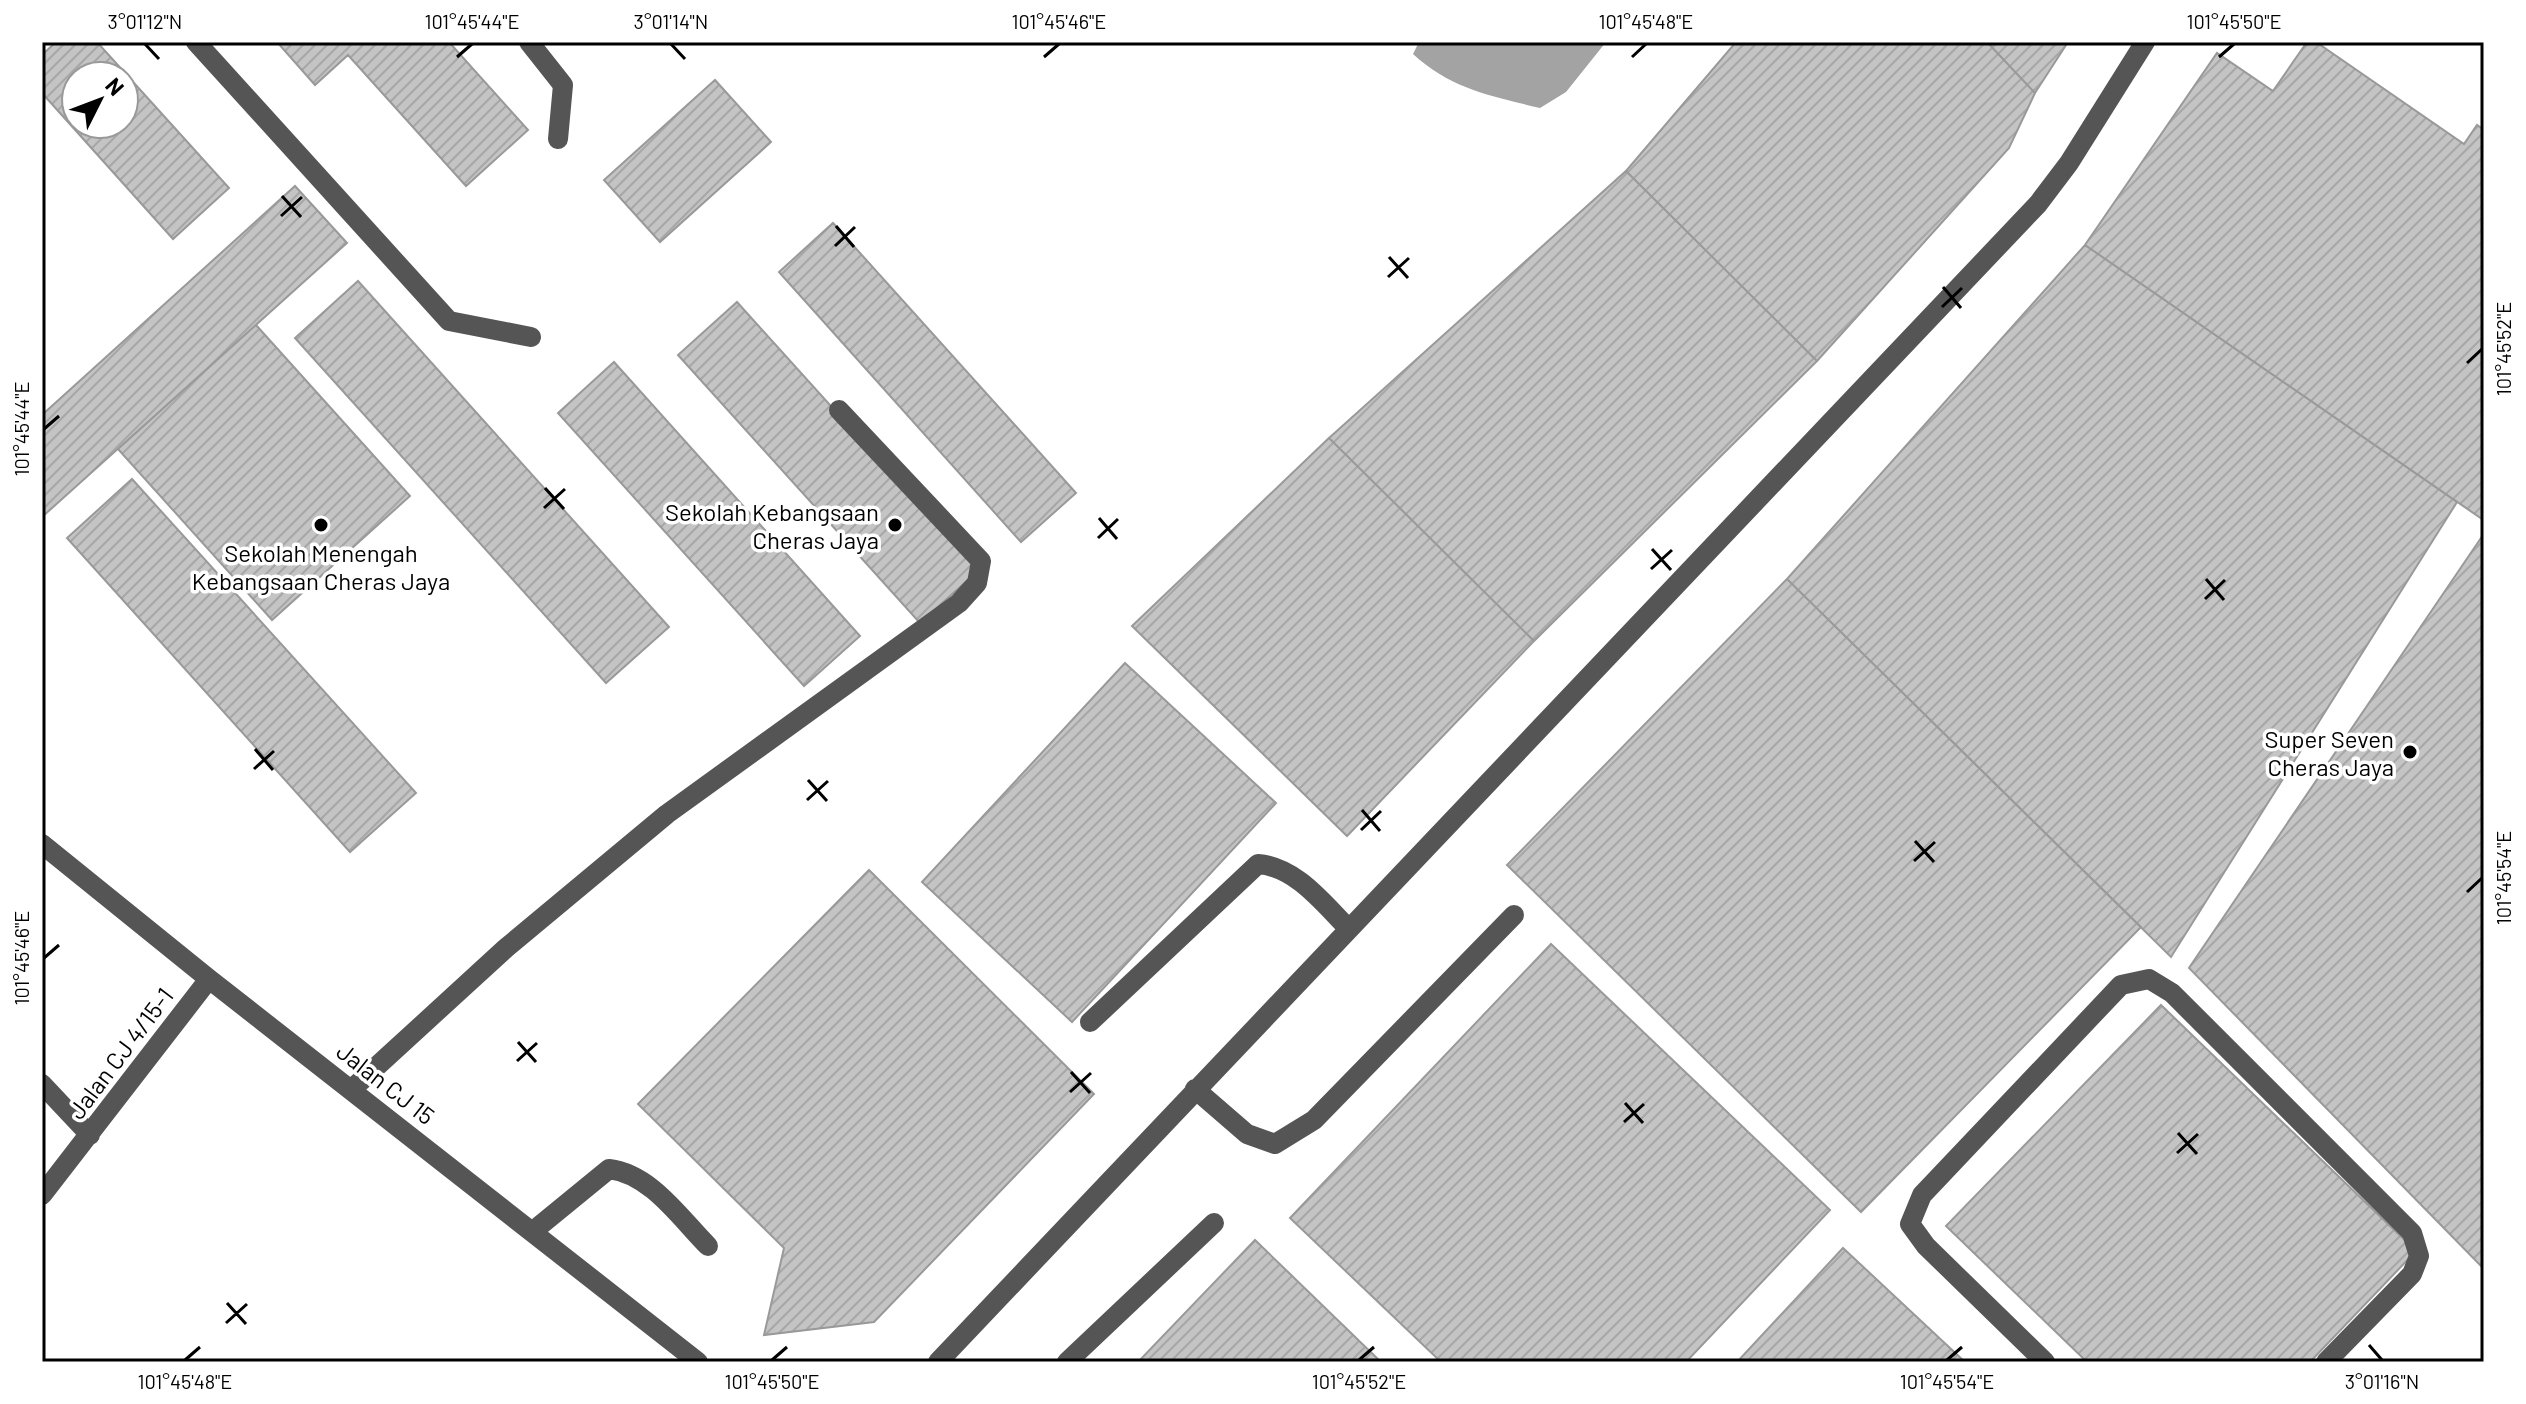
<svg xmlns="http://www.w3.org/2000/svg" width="2526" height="1404" font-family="Barlow,sans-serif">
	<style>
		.water { fill: #a3a3a3 }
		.building { fill: url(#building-hatch); stroke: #999; stroke-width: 2; fill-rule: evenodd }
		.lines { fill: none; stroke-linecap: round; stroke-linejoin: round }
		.minor { stroke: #555; stroke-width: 20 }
		.ticks { fill: none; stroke: #000; stroke-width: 3 }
		.poi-dot { fill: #000; stroke: #fff; stroke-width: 3 }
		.labels { text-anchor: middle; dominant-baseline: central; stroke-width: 7; stroke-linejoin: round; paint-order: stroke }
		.poi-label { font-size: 24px; fill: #000; stroke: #fff; text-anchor: end }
		.street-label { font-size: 24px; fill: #000; stroke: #fff }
		.neatline { fill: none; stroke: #000; stroke-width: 3 }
		.ticks-label { font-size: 20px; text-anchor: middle; fill: #000 }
	</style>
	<defs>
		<pattern id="building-hatch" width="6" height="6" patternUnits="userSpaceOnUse" patternTransform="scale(2)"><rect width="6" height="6" fill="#c4c4c4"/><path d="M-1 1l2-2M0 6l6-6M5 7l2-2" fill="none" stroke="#a7a7a7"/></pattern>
	</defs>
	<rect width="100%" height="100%" fill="#fff"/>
	<path class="water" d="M1419 42H1606L1566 92 1540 108C1491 96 1451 89 1413 54Z"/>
	<path class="building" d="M56 42H97L229 188 173 239 42 93V55ZM76 76H124V124H76Z
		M277 42H449L528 130 466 186 348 55 315 85Z
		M1736 42H1987L2035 93 2009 148 1817 361 1626 171Z
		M1987 42H2068L2035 93Z
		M2307 42H2316L2464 144 2477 125 2484 130V515L2482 519 2085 245 2217 53 2273 91Z
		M715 80 771 142 660 242 604 180Z
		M1626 171 1817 361 1534 641 1329 438Z
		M295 186 347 243 42 517V415Z
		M833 223 1076 493 1021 542 779 272Z
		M2085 245 2457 502 2171 957 1787 579Z
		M358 281 669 627 606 683 295 338Z
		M737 302 979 570 920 623 678 355Z
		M256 325 410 496 272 620 118 449Z
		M614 362 860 636 804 686 558 413Z
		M1329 438 1534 641 1347 836 1132 626Z
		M132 479 416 793 350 852 67 538Z
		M2483 535 2484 536V1269L2189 968Z
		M1787 579 2141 927 1861 1212 1507 865Z
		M1125 663 1276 803 1072 1022 922 882Z
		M869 870 1094 1094 874 1322 764 1335 784 1248 638 1104Z
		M1551 944 1830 1210 1686 1362H1441L1290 1218Z
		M2161 1005 2416 1251 2310 1362H2087L1946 1226Z
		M1255 1240 1381 1362H1138Z
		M1843 1248 1965 1362H1737Z"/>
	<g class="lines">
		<path class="minor" d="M196 42 449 321 531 337
			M529 42 563 85 558 139
			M42 844 209 979 698 1362
			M1090 1022 1258 864C1296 867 1323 903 1348 928
			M42 1084 90 1135
			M352 1089 506 948 667 814 959 603 977 583 981 561 839 410
			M1195 1089 1247 1134 1275 1144 1314 1120 1514 915
			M42 1195 209 979
			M532 1232 609 1169C651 1174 680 1218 708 1246
			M938 1362 2038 204 2069 163 2145 42
			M1067 1362 1214 1223
			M2045 1362 1926 1246 1910 1224 1922 1195 2121 985 2149 979 2172 993 2412 1233 2419 1256 2412 1274 2326 1362"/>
	</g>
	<path class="ticks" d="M145 44 159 59M671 44 685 59M457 57 472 44M1044 57 1059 44M1632 57 1646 44M2219 57 2234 44M282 196 301 217M281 216 302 197M836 226 854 247M835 246 855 227M1389 257 1408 278M1388 277 1409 258M1943 287 1961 308M1942 307 1962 288M2467 363 2482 349M44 429 59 416M545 488 564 509M544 508 565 489M1099 518 1117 539M1098 538 1118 519M1652 549 1671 570M1651 569 1672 550M2206 579 2224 600M2205 599 2225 580M255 749 273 770M254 769 274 751M808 780 827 801M807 800 828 781M1362 810 1380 831M1361 830 1381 811M1915 841 1934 862M1914 861 1935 842M2467 892 2482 878M44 958 59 945M518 1042 536 1062M517 1061 537 1043M1071 1072 1090 1093M1070 1092 1091 1073M1625 1103 1643 1123M1624 1122 1644 1104M2178 1133 2197 1154M2177 1153 2198 1134M227 1303 246 1324M226 1323 247 1304M2369 1345 2382 1360M185 1360 200 1347M772 1360 787 1347M1359 1360 1374 1347M1947 1360 1962 1347"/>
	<g class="poi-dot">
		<circle cx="321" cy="525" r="8"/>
		<circle cx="895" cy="525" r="8"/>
		<circle cx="2410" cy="752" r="8"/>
	</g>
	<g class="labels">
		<g class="poi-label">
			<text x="879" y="511">Sekolah Kebangsaan<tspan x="879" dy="28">Cheras Jaya</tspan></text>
			<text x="321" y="552" text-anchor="middle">Sekolah Menengah<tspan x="321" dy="28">Kebangsaan Cheras Jaya</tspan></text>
			<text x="2394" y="738">Super Seven<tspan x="2394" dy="28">Cheras Jaya</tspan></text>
		</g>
		<g class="street-label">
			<text transform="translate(120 1053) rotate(-53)">Jalan CJ 4/15-1</text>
			<text transform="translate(386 1083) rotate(38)">Jalan CJ 15</text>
		</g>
	</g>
	<rect width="2526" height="1404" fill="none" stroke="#ffffff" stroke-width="88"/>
	<g transform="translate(100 100) rotate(48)"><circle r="38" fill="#ffffff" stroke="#999999" stroke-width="2"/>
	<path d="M0-6L14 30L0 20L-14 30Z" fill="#000000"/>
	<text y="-12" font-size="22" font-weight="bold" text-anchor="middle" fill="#000000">N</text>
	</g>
	<rect x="44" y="44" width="2438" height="1316" class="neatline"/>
	<g class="ticks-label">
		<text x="145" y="29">3°01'12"N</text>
		<text x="472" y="29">101°45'44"E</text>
		<text x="671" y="29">3°01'14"N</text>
		<text x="1059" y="29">101°45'46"E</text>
		<text x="1646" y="29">101°45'48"E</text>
		<text x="2234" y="29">101°45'50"E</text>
		<text transform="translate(2504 349) rotate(-90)" y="7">101°45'52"E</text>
		<text transform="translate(22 429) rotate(-90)" y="7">101°45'44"E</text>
		<text transform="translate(2504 878) rotate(-90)" y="7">101°45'54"E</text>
		<text transform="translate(22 958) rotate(-90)" y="7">101°45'46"E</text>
		<text x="185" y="1389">101°45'48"E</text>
		<text x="772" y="1389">101°45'50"E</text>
		<text x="1359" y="1389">101°45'52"E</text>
		<text x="1947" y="1389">101°45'54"E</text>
		<text x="2382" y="1389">3°01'16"N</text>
	</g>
</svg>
